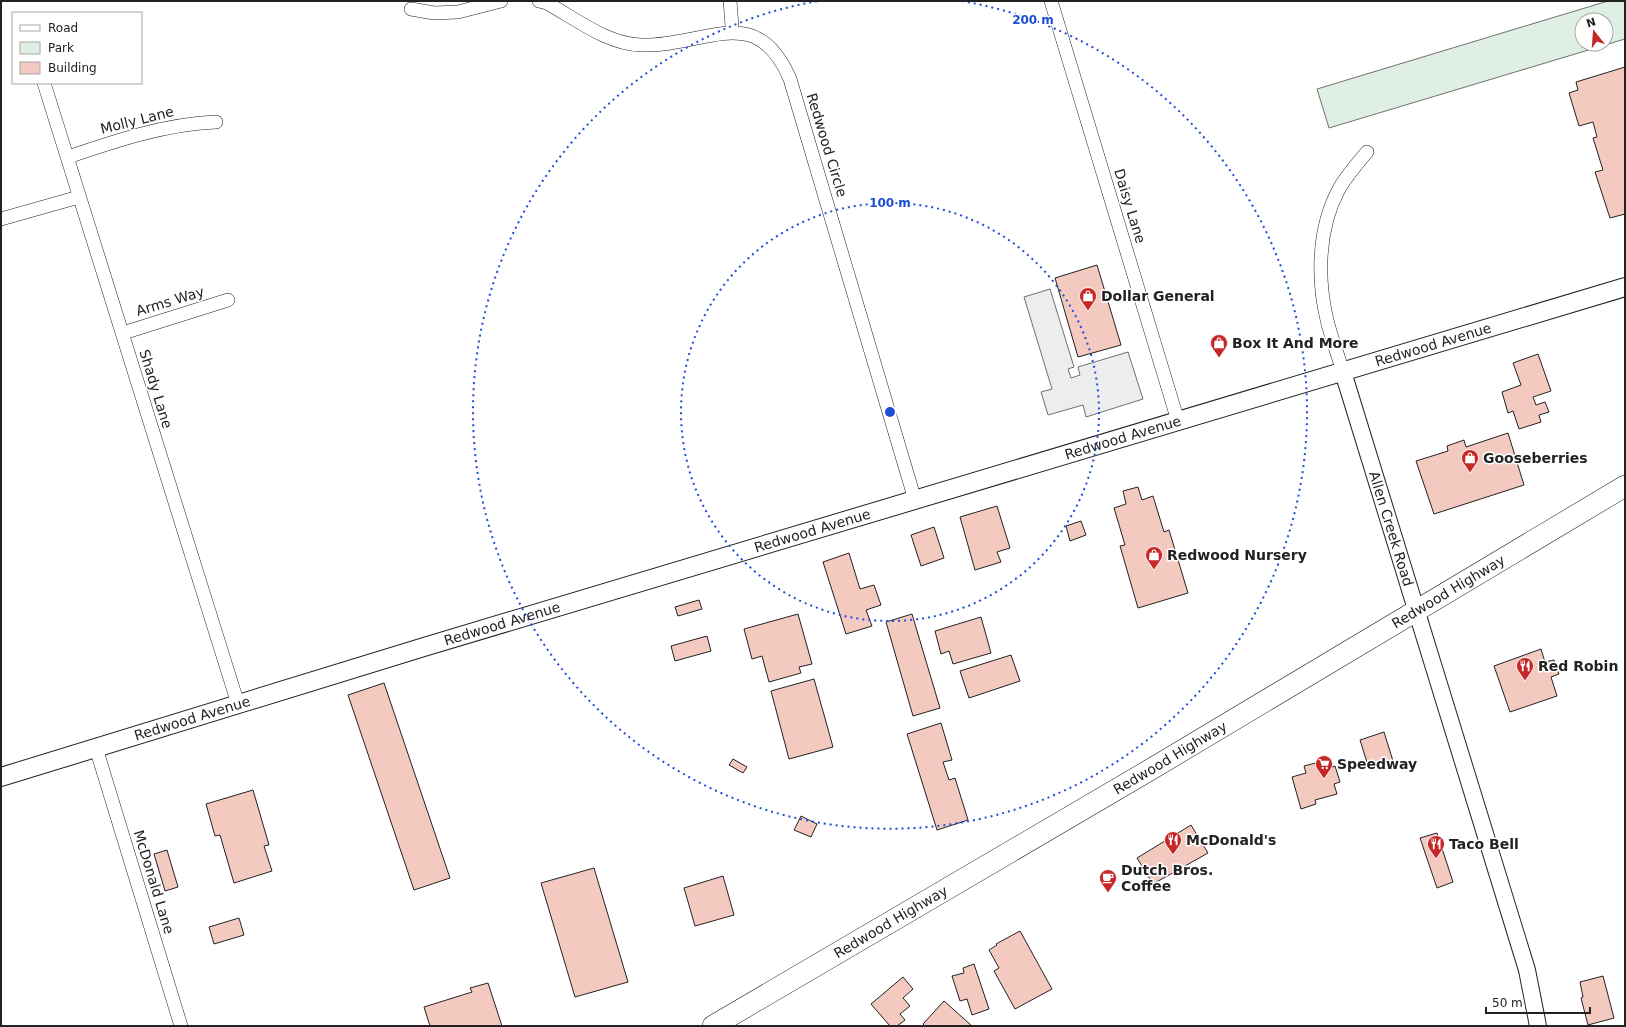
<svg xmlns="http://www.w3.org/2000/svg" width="1626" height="1027" font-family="'DejaVu Sans',sans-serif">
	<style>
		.green { fill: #e0efe3; stroke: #6f6f6f; fill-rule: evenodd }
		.parking { fill: #ededed; stroke: #6f6f6f }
		.building { fill: #f3c9c0; stroke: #222 }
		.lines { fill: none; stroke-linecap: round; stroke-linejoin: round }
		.minor-casing { stroke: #222; stroke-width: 14 }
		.tertiary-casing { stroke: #222; stroke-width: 18 }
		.secondary-casing { stroke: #222; stroke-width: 20 }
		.trunk-casing { stroke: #222; stroke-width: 22 }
		.minor { stroke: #fff; stroke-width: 13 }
		.tertiary { stroke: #fff; stroke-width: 16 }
		.secondary { stroke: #fff; stroke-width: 18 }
		.trunk { stroke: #fff; stroke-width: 21 }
		.ring { fill: none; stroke: #1d4ed8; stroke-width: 2; stroke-dasharray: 2 4 }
		.labels { text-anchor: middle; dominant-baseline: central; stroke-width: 3; stroke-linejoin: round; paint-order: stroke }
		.street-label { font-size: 14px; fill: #222; stroke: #fff }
		.poi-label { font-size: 14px; font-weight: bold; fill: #222; stroke: #fff; text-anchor: start }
		.centre { fill: #1d4ed8; stroke: #fff; stroke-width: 2 }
		.ring-label { font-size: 12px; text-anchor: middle; font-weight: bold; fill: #1d4ed8; stroke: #fff; stroke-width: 3; stroke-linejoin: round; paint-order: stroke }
	</style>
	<rect width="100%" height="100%" fill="#fff"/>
	<path class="green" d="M1608 1H1625V39L1329 128 1317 89ZM1582 20H1606V44H1582Z"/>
	<path class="parking" d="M1050 289 1074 367 1068 369 1071 378 1080 375 1078 367 1128 352 1143 399 1086 417 1083 405 1048 415 1041 392 1052 389 1024 297Z"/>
	<path class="building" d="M1625 67V214L1610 218 1595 172 1603 170 1593 138 1597 137 1593 122 1579 126 1569 93 1578 90 1576 82Z
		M1097 265 1121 345 1078 357 1055 278Z
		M1538 354 1551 391 1533 397 1536 405 1545 402 1549 412 1539 415 1541 422 1519 429 1513 411 1508 413 1502 392 1521 385 1513 363Z
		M1508 433 1524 485 1434 514 1416 461 1448 451 1447 446 1464 440 1466 447Z
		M1138 487 1142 500 1153 496 1164 532 1169 530 1188 593 1138 608 1120 546 1125 545 1114 508 1126 504 1123 491Z
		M997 506 1010 548 997 552 1001 562 975 570 960 517Z
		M1081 521 1086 535 1070 541 1066 526Z
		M934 527 944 558 921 566 911 535Z
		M849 553 860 589 874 585 881 605 866 610 872 626 846 634 823 562Z
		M699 600 702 609 678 616 675 607Z
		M798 614 812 664 799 667 801 673 769 682 762 656 752 659 744 629Z
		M912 614 940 708 913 716 886 622Z
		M981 617 991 653 953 664 949 651 941 654 935 631Z
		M707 636 711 651 675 661 671 646Z
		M1541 649 1545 662 1554 660 1556 667 1559 674 1551 677 1557 696 1510 712 1494 666Z
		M1011 655 1020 681 969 698 960 671Z
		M814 679 833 747 789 759 771 691Z
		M384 683 450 878 414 890 348 695Z
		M941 723 952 760 943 762 949 780 955 778 968 820 937 830 907 734Z
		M1384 732 1393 761 1369 769 1360 740Z
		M733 759 747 767 743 773 729 765Z
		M1327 760 1330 768 1335 766 1340 782 1334 784 1337 794 1315 800 1316 804 1301 809 1292 777 1306 773 1304 766Z
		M253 790 269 845 264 846 272 871 234 883 220 835 215 836 206 804Z
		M801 816 817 824 811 837 794 830Z
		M1191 825 1208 853 1153 884 1137 858Z
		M1437 833 1453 882 1437 888 1420 838Z
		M167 850 178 887 165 891 154 854Z
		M594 868 628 982 575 997 541 883Z
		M723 876 734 915 695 926 684 888Z
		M239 918 244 935 214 944 209 927Z
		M1020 931 1052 989 1015 1009 994 971 999 968 989 950 997 945 996 944Z
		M974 964 989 1009 972 1015 967 999 960 1001 952 976 964 973 963 968Z
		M1603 976 1614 1018 1588 1025 1581 998 1583 997 1580 982Z
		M903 977 913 989 903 998 910 1006 900 1014 905 1020 897 1026H890L871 1004Z
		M488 983 502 1026H430L424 1007 472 992 470 988Z
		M944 1001 972 1026H925L923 1024Z"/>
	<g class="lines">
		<defs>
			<path id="minor" d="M539 1 547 3C576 19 607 44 641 45 706 47 756 0 790 79L915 500
				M730 1 732 26
				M1051 1 1178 421
				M411 9 434 13 458 12 501 1
				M44 83 238 704
				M68 157C115 141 165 124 216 122
				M1 219 79 197
				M123 333 228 300
				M1343 372C1338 355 1331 337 1327 320 1317 278 1318 229 1338 191 1345 177 1357 164 1367 152
				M96 748 181 1026"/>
			<g id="tertiary">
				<path id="s1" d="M1343 372 1527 970 1538 1026"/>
			</g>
			<g id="secondary">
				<path id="s2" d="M1 777 424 647 1625 287"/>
			</g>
			<g id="trunk">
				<path id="s3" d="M713 1026 1148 771 1625 486"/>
			</g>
		</defs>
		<use href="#minor" class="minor-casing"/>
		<use href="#tertiary" class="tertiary-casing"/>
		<use href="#secondary" class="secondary-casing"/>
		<use href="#trunk" class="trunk-casing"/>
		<use href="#minor" class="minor"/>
		<use href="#tertiary" class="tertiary"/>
		<use href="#secondary" class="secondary"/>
		<use href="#trunk" class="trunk"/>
	</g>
	<g class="ring">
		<circle cx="890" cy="412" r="209"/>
		<path d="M962 1A417 417 0 1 1 818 1"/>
	</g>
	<defs>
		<symbol id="shop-pin" viewBox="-11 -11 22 30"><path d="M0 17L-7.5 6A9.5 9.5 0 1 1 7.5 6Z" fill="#c62828" stroke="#fff"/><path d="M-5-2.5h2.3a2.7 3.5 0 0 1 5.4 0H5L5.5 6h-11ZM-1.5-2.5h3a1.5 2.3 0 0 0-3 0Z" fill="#fff"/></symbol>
		<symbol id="restaurant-pin" viewBox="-11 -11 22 30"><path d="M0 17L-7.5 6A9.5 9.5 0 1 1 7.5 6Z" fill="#c62828" stroke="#fff"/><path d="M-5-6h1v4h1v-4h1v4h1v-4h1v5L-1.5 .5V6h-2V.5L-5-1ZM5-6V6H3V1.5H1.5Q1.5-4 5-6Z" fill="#fff"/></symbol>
		<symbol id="supermarket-pin" viewBox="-11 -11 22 30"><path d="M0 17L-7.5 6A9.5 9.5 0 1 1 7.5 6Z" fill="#c62828" stroke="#fff"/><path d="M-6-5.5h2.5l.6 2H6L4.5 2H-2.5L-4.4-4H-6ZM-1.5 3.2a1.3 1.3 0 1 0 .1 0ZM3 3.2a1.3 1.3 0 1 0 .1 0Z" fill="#fff"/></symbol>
		<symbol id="cafe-pin" viewBox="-11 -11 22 30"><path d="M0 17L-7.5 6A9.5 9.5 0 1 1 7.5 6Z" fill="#c62828" stroke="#fff"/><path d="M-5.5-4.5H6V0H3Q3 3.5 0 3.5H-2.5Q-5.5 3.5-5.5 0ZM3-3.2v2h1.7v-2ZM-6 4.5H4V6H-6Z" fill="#fff"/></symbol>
	</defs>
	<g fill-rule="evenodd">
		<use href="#shop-pin" x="1078" y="286" width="20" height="27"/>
		<use href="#shop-pin" x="1209" y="333" width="20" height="27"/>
		<use href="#shop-pin" x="1460" y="448" width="20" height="27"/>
		<use href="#shop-pin" x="1144" y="545" width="20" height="27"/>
		<use href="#restaurant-pin" x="1515" y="656" width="20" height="27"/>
		<use href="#supermarket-pin" x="1314" y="754" width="20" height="27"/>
		<use href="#restaurant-pin" x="1163" y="830" width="20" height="27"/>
		<use href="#restaurant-pin" x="1426" y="834" width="20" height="27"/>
		<use href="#cafe-pin" x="1098" y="868" width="20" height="27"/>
	</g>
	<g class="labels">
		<g class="street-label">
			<text transform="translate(137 120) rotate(-14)">Molly Lane</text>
			<text transform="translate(827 145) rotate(73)">Redwood Circle</text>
			<text transform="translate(1130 206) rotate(73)">Daisy Lane</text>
			<text transform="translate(170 301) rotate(-17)">Arms Way</text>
			<text stroke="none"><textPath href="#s2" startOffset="1496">Redwood Avenue</textPath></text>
			<text transform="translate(156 389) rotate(73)">Shady Lane</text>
			<text stroke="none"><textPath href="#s2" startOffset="1172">Redwood Avenue</textPath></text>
			<text stroke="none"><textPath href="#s1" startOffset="164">Allen Creek Road</textPath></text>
			<text stroke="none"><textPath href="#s2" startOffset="848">Redwood Avenue</textPath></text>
			<text stroke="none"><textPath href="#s3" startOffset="854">Redwood Highway</textPath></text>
			<text stroke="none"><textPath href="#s2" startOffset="524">Redwood Avenue</textPath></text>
			<text stroke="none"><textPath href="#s2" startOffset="200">Redwood Avenue</textPath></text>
			<text stroke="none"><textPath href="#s3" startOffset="530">Redwood Highway</textPath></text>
			<text transform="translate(154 882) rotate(73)">McDonald Lane</text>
			<text stroke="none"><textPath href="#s3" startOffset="206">Redwood Highway</textPath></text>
		</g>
		<g class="poi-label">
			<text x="1101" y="296">Dollar General</text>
			<text x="1232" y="343">Box It And More</text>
			<text x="1483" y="458">Gooseberries</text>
			<text x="1167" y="555">Redwood Nursery</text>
			<text x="1538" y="666">Red Robin</text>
			<text x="1337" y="764">Speedway</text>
			<text x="1186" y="840">McDonald's</text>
			<text x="1449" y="844">Taco Bell</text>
			<text x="1121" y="870">Dutch Bros.<tspan x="1121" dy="16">Coffee</tspan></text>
		</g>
	</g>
	<circle cx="890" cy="412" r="6" class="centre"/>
	<g class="ring-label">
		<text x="1033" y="24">200 m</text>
		<text x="890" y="207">100 m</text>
	</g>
	<rect width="1626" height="1027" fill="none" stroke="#222222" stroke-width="4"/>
	<rect x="12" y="12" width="130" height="72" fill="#ffffff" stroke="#a7a7a7"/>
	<rect x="20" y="25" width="20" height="6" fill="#ffffff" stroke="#a7a7a7"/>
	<text x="48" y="32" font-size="12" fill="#222222">Road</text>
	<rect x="20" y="42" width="20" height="12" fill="#e0efe3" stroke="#a7a7a7"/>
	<text x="48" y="52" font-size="12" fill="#222222">Park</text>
	<rect x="20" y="62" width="20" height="12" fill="#f3c9c0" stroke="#a7a7a7"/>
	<text x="48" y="72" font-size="12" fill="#222222">Building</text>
	<g transform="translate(1594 32) rotate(343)"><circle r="19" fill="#ffffff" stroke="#a7a7a7"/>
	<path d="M0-3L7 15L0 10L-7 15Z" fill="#c62828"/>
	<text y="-6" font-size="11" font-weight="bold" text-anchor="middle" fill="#222222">N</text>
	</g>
	<path d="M1486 1007v6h104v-6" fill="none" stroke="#222222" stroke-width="2"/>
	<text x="1492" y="1007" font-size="12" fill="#222222" stroke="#ffffff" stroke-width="3" paint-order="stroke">50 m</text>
</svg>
